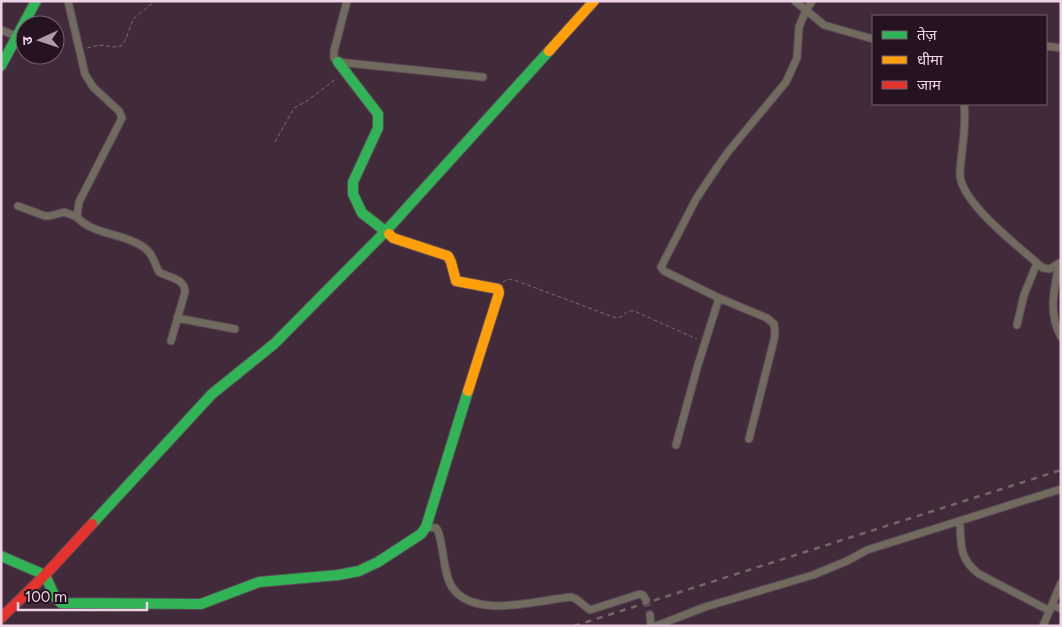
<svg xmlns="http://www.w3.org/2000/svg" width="1062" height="627" font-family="Figtree,'Noto Sans Devanagari',sans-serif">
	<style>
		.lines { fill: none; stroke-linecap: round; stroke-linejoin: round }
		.street-tunnel { stroke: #5b4455; stroke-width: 7; stroke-dasharray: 7 3.5; stroke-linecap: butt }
		.street-casing { stroke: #5b4856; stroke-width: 9 }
		.fast-casing { stroke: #5b4856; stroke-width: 12 }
		.slow-casing { stroke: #5b4856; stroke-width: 12 }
		.jam-casing { stroke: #5b4856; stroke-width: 12 }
		.path { stroke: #776e6b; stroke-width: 1; stroke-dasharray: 4 2.5; stroke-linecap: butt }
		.street { stroke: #716a5e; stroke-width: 7 }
		.fast { stroke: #30b455; stroke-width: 10 }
		.slow { stroke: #ff9f0a; stroke-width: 10 }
		.jam { stroke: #e5322d; stroke-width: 10 }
		.rail { stroke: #746769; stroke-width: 2.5; stroke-dasharray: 6 6; stroke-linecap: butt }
	</style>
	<rect width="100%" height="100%" fill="#412b3b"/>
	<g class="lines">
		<path class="street-tunnel" d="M646 600 650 615"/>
		<defs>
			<path id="street" d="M68 1 85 74 93 87 119 111 122 118 79 202 77 217C93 236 130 233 148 251 154 257 155 265 159 272 169 278 185 278 185 292L171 341
				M347 1 334 51V58L338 62 483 77
				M795 1 824 25 873 39
				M1 30 16 36
				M1046 46 1061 48
				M964 104C967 128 961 150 960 173 959 201 1017 245 1037 263L1043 268 1050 269 1061 262
				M18 206 45 216H50L64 212 77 217
				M1059 265C1054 289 1048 314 1061 337
				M177 318 235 329
				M1017 325 1024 295 1037 263
				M749 439 774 340 775 333 774 324 767 318 719 298 664 271 661 267 696 199 718 166 728 152 786 82 797 58 799 27 806 10 812 1
				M676 445 697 368 719 298
				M960 522C961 545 959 559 979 574L1050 611
				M426 527 436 528 438 531C444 547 443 573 452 587 473 620 539 600 571 597L576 599 590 610 640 594 643 595 646 600
				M1052 605 1061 609
				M650 615 651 626
				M656 626 705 607 813 575 847 561 867 550 1061 489
				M1043 626 1061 583"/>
			<path id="fast" d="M338 62 378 114V128L353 182V194L362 213 389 234
				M1 66 36 1
				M92 524 212 394 274 344 385 232 549 51
				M1 556 45 575 55 597 61 603 201 604 259 582 338 575 359 571 378 562 421 534 426 527 468 391"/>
			<path id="slow" d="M549 51 594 1
				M389 234 393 238 448 256 451 262 456 281 498 289 499 293 468 391"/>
			<path id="jam" d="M1 618 45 575 92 524"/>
		</defs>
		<use href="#street" class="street-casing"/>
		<use href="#fast" class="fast-casing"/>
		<use href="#slow" class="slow-casing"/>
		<use href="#jam" class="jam-casing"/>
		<path class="path" d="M87 48 99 45 115 47 121 46 126 39 133 19 155 1
			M275 142 294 108 307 101 337 78
			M503 282 508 279 517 281 616 318 621 317 628 311H634L697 339"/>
		<use href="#street" class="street"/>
		<use href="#fast" class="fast"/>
		<use href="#slow" class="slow"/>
		<use href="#jam" class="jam"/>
		<path class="rail" d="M574 626 1061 470"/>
	</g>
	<rect width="1062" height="627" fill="none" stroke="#efd4e6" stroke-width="5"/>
	<rect x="872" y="15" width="175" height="90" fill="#261321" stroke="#766070"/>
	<rect x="882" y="31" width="25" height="8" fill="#30b455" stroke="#766070"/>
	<text x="917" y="40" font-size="15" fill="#efd4e6">तेज़</text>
	<rect x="882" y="56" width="25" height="8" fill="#ff9f0a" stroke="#766070"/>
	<text x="917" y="65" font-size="15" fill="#efd4e6">धीमा</text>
	<rect x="882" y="81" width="25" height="8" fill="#e5322d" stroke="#766070"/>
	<text x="917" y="90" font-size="15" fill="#efd4e6">जाम</text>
	<g transform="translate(40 40) rotate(267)"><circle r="24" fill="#261321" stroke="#766070"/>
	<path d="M0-4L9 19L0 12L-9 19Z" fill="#b299aa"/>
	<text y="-8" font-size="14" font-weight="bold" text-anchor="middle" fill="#efd4e6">उ</text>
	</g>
	<path d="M18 602v8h129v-8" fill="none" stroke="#efd4e6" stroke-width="2.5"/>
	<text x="25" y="602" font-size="15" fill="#efd4e6" stroke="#261321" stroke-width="4" paint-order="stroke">100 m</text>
</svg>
